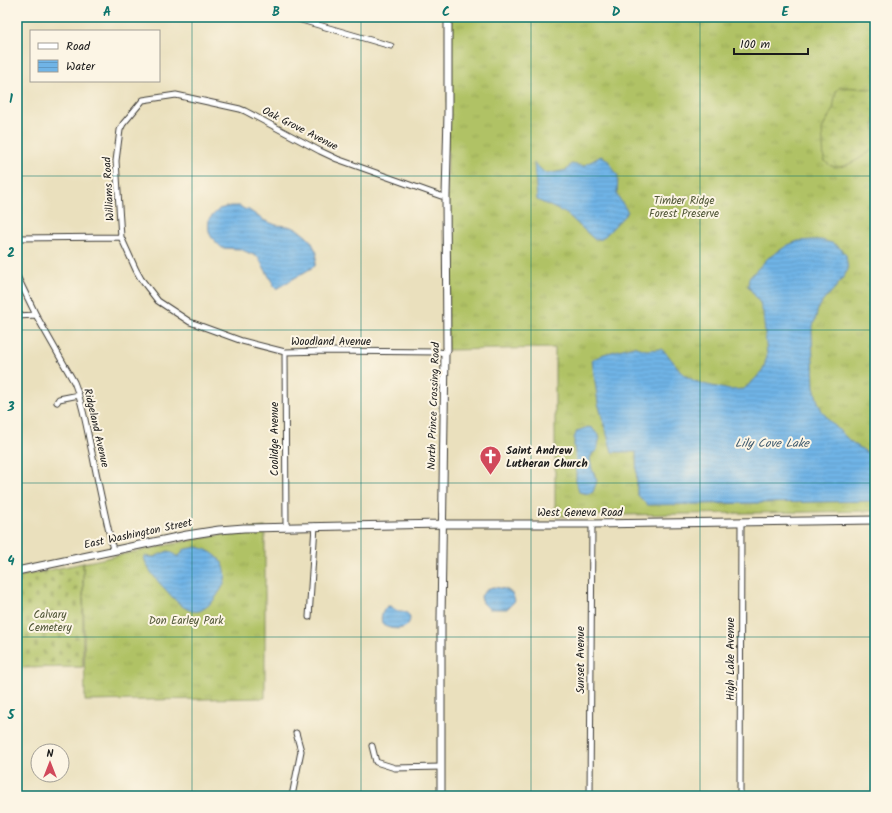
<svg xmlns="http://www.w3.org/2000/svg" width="892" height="813" font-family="Kalam,sans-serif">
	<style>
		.grass { fill: url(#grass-tufts); stroke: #666f40 }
		.wetland { fill: url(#wetland-marsh); stroke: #666f40 }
		.cemetery { fill: url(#cemetery-stones); stroke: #666f40 }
		.water { fill: url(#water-rules); stroke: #466881 }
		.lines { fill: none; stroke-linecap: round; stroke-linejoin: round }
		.street-casing { stroke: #3b3934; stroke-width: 7 }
		.secondary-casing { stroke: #3b3934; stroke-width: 9 }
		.street { stroke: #fff; stroke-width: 5 }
		.secondary { stroke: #fff; stroke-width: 7 }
		.grid { fill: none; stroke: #0f766e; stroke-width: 1; stroke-opacity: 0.55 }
		.labels { text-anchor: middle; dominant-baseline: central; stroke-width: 4; stroke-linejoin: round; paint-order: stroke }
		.street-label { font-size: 11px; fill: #1c1c1c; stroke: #fcf5e5 }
		.park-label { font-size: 11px; fill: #505636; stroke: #fcf5e5 }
		.poi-label { font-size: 11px; font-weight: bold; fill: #1c1c1c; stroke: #fcf5e5; text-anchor: start }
		.water-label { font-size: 12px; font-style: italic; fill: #3e596d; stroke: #fcf5e5 }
		.neatline { fill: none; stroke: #0f766e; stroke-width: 1.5 }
		.grid-label { font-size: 13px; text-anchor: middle; font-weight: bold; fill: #0f766e }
	</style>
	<defs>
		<pattern id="grass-tufts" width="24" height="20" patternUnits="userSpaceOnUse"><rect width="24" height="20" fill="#b0c265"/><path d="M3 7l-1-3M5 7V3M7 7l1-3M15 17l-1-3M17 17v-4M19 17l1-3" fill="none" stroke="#97a657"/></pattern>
		<pattern id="wetland-marsh" width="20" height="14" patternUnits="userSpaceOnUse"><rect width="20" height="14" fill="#b0c265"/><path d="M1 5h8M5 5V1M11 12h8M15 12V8" fill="none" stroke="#97a657"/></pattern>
		<pattern id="cemetery-stones" width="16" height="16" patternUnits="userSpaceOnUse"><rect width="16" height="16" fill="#b0c265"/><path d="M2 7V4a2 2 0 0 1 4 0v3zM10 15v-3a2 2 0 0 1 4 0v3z" fill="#97a657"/></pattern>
		<pattern id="water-rules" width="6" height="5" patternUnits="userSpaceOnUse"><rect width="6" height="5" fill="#70b4e6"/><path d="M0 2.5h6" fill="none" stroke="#609ac5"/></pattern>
	</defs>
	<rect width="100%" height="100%" fill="#fcf5e5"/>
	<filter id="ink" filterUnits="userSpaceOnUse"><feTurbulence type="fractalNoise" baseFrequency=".025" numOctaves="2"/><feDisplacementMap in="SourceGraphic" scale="8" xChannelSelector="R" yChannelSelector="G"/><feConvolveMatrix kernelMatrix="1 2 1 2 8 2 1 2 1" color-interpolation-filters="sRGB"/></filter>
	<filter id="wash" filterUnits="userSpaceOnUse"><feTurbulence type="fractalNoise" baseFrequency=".012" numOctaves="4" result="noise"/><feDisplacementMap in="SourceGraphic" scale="16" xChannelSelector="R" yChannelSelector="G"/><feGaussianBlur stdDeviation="0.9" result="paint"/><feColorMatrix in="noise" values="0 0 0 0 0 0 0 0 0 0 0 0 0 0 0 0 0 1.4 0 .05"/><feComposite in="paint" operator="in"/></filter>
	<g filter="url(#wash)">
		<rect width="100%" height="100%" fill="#eae0bd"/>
		<path class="grass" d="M448 17H875V511L555 516V348L447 350Z
			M265 527V698L85 701 83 563 182 542Z"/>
		<path class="wetland" d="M840 87 875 89V148C865 155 848 168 835 167 831 167 827 163 824 160L822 129 833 109 836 91Z"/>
		<path class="cemetery" d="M83 563V667L17 668V577Z"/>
		<path class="water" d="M601 156 607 159 618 176 617 195 628 212 602 239 595 240 567 214 537 200 534 163 546 174 567 170 571 164 583 166Z
			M230 206H240L244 209 249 210 263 220 276 225 288 226 297 229 307 237 311 241 317 253 315 266 276 289 258 257 240 249 222 248C211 237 207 236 209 219L219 209Z
			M811 240H821L832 243 839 247 846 255 848 270 837 286 823 301 818 309 816 317 812 329V334L814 387 817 399 822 411 829 420 850 441 875 458V501L647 505 637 494 636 452H612L598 403 592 360 604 354 634 346 646 350 661 349 667 354 684 375 695 381 703 384 730 390 744 389 755 379 763 370 767 356 763 312 761 308 760 303 748 286 749 278 768 258 788 245 798 241Z
			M588 427 592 428 600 437 597 450 592 454 590 459 592 469 597 481 593 492 588 494 579 492 576 481V462L574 445V438L577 431Z
			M197 547C212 550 229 562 225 580 224 585 221 590 218 594 215 599 209 606 203 609 200 612 193 612 189 610 180 606 172 597 166 590 158 582 146 568 144 557L145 556 154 557 168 551 171 552 176 556H179L181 554 183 550 186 549Z
			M493 587C504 589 512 588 515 601L507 609H489L482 602 481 596 487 589Z
			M388 606C393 606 392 608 396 610 398 612 402 610 405 612 412 615 411 623 405 627 399 630 388 629 384 625 378 619 383 609 388 606Z"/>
	</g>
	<g filter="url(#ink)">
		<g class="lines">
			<defs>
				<path id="street" d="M291 17 391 46
					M17 238 121 237
					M17 276 36 315 74 382C84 406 87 432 93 457 99 488 106 519 113 550
					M17 316 36 315
					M285 352 286 527
					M445 353 439 352 325 351 285 352 242 341 190 322 158 301 141 279 136 270 121 237 116 161 120 130 123 124 143 100 176 95 240 109 245 111 320 151 337 159 441 196H446
					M57 402 59 399 79 395
					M309 617 315 526
					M372 746 376 762 395 768 441 767
					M292 796 301 751 296 733
					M590 796 592 524
					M740 796 741 522"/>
				<path id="secondary" d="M17 571 187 535 219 530 244 528 442 524H592L875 520
					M441 796V619L445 353 447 350 446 196 448 113V17"/>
			</defs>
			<use href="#street" class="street-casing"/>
			<use href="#secondary" class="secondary-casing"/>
			<use href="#street" class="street"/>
			<use href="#secondary" class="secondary"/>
		</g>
	</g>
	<path class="grid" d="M192 17V796M361 17V796M531 17V796M700 17V796M17 176H875M17 330H875M17 483H875M17 637H875"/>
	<defs>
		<symbol id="church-pin" viewBox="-11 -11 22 30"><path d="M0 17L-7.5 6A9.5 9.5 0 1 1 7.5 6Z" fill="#d1495b" stroke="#fcf5e5"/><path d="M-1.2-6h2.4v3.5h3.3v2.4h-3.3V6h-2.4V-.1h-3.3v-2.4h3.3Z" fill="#fff"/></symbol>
	</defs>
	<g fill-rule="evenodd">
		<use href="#church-pin" x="478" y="444" width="25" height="34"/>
	</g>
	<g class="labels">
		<g class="street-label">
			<text transform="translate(300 129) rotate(27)">Oak Grove Avenue</text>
			<text transform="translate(109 189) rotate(-93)">Williams Road</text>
			<text x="331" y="342">Woodland Avenue</text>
			<text transform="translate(434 406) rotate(-88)">North Prince Crossing Road</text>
			<text transform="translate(96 428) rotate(77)">Ridgeland Avenue</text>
			<text transform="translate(275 439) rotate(-90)">Coolidge Avenue</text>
			<text x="580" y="513">West Geneva Road</text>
			<text transform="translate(138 534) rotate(-12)">East Washington Street</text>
			<text transform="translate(731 659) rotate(-90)">High Lake Avenue</text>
			<text transform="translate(581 660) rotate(-90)">Sunset Avenue</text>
		</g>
		<g class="park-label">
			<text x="684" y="201">Timber Ridge<tspan x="684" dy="13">Forest Preserve</tspan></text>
			<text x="50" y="615">Calvary<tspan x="50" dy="13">Cemetery</tspan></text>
			<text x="186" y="621">Don Earley Park</text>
		</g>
		<g class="poi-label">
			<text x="506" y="451">Saint Andrew<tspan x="506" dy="13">Lutheran Church</tspan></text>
		</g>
		<g class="water-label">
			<text x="772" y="443">Lily Cove Lake</text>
		</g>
	</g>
	<rect width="892" height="813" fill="none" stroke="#fcf5e5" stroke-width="44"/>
	<rect x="30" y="30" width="130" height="52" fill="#fcf5e5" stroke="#a29e95"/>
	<rect x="38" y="43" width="20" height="6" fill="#ffffff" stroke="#a29e95"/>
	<text x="66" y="50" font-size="12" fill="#1c1c1c">Road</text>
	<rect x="38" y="60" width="20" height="12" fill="url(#water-rules)" stroke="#a29e95"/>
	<text x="66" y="70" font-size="12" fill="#1c1c1c">Water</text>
	<g transform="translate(50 763)"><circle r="19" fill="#fcf5e5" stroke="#a29e95"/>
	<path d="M0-3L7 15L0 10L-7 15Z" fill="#d1495b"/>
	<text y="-6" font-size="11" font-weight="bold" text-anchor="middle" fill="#1c1c1c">N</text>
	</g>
	<path d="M734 48v6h74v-6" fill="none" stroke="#1c1c1c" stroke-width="2"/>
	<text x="740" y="48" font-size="12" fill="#1c1c1c" stroke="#fcf5e5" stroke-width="3" paint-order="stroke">100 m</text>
	<rect x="22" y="22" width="848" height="769" class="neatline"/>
	<g class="grid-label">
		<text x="107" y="16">A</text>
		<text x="276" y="16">B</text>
		<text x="446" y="16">C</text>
		<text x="616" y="16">D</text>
		<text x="785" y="16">E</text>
		<text x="11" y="103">1</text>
		<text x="11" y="257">2</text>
		<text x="11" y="411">3</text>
		<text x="11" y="565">4</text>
		<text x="11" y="719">5</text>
	</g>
</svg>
